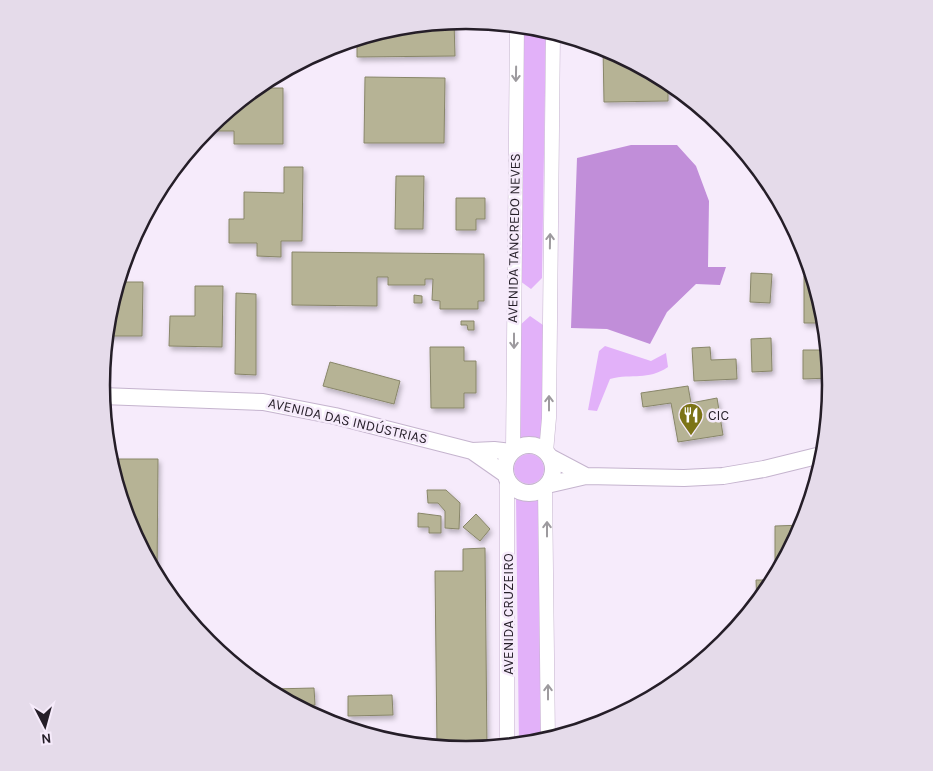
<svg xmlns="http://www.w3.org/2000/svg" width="933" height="771" font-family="Karla,sans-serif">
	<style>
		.green { fill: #e2b1f9 }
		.water { fill: #c18ed9 }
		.building { fill: #b6b395; stroke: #888669; filter: url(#shadow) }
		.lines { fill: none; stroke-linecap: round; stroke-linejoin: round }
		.secondary-casing { stroke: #c5b4ce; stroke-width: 15 }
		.primary-casing { stroke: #c5b4ce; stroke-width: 18 }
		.secondary { stroke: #fff; stroke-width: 14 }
		.primary { stroke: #fff; stroke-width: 16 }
		.oneway { stroke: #9d9a9e }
		.labels { text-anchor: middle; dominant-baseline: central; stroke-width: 5; stroke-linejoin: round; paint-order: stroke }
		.street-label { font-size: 14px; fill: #251e28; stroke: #f6ebfb }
		.poi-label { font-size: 14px; fill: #251e28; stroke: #f6ebfb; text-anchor: start }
		.rim { fill: none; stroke: #251e28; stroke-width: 2.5 }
	</style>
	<defs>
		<filter id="shadow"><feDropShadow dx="2" dy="3.5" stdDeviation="2.5" flood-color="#0004"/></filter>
	</defs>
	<rect width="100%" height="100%" fill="#f6ebfb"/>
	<path class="green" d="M522 25 546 30 542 278 531 289 520 281Z
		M530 316 543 325 542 440H517L518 327Z
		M605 346 651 361 666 353 668 367C647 381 633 373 610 379L597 411 588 410 599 351Z
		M514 469a15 15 0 1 1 30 0a15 15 0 1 1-30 0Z
		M516 497H543L542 743 519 746Z"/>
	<path class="water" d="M631 145H677L696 166 709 201 708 267H726L720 285 696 284 667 312 650 344 607 329 571 328 577 158Z"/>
	<path class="building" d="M454 21 455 56 357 57V39L395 27Z
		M603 47 668 81V101L604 102Z
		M365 77 445 78 444 143H364Z
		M256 88H283V144H234V131H205Z
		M284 167H303L302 241H281V257L257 256V243H229V219H244V192L284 193Z
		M396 176H424L423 229H395Z
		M456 198H485V219H476V230H456Z
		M292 252 484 254V301H478V309H440V301L432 300 433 279H425V285H388V277H377V306L292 305Z
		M751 273 772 274 770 303 750 302Z
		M804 276H813L826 323H804Z
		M118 282H143L142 336H106L108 314Z
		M195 286H223L222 347 169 346 170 316H195Z
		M236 293 256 294V375L235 374Z
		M414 295 422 296V303H414Z
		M461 321H474V330H468L467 325H461Z
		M771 338 772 371 752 372 751 339Z
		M430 347H464V361H476V393H464V408H431Z
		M710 347 711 360 736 359 737 379 694 381 692 348Z
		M803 350H829L831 378 803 379Z
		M330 362 400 381 394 404 323 386Z
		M688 386 691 403 717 398 723 435 678 442 671 403 643 407 641 393Z
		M111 459H158L157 578 129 525 111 467Z
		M427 490H446L460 503 459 529 445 528V511L438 503H428Z
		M418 513 441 516V533H429V527H418Z
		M476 514 490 529 480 541 463 527Z
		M804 525V526L775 580V526Z
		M485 548 487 749 466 751 437 748 435 571H463V549Z
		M756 580H775L757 605Z
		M314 688 315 705 294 706 272 694V689Z
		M392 695 393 715 348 716V696Z"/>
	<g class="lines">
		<defs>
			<path id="secondary" d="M513 450 517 25
				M546 452 549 418 553 32
				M507 480V747
				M545 487 548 741"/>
			<path id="primary" d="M102 396 263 402 335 416 472 451 494 450 511 452
				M505 469a24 24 0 1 1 48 0a24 24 0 1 1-48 0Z
				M472 451 505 474
				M550 457 586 476
				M547 485 586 476 684 478 723 476 764 469 825 454"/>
		</defs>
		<use href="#secondary" class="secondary-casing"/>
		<use href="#primary" class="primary-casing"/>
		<use href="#secondary" class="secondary"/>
		<use href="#primary" class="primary"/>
	</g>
	<defs><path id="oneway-shaft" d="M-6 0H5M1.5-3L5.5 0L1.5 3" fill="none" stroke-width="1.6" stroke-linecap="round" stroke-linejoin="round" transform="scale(1.25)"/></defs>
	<g class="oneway">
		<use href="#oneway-shaft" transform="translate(516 74) rotate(91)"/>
		<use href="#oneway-shaft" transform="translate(550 241) rotate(-89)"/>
		<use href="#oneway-shaft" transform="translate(514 341) rotate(90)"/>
		<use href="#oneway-shaft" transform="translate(549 403) rotate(-90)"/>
		<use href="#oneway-shaft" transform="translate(547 529) rotate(-90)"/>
		<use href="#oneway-shaft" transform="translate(548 692) rotate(-90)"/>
	</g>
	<defs>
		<symbol id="restaurant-pin" viewBox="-11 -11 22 30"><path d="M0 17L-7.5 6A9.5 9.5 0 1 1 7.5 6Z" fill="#7c7417" stroke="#f6ebfb"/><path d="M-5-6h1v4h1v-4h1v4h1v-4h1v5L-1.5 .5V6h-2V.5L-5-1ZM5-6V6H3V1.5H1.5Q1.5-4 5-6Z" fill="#fff"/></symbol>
	</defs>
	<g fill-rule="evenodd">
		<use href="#restaurant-pin" x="677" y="401" width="28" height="38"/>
	</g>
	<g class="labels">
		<g class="street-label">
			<text transform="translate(514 238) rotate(-89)">AVENIDA TANCREDO NEVES</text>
			<text transform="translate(348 421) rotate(13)">AVENIDA DAS INDÚSTRIAS</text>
			<text transform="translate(508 614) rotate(-90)">AVENIDA CRUZEIRO</text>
		</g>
		<g class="poi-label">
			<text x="708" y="415">CIC</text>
		</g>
	</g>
	<path d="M0 0H933V771H0ZM110 385a356 356 0 1 1 712 0a356 356 0 1 1-712 0Z" fill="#e5dbea" fill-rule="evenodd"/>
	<path class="rim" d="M110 385a356 356 0 1 1 712 0a356 356 0 1 1-712 0Z"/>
	<g transform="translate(45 726) rotate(174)" stroke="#f6ebfb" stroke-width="4" paint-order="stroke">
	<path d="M0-4L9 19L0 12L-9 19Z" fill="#251e28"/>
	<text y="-8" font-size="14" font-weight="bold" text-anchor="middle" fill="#251e28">N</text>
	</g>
</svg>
